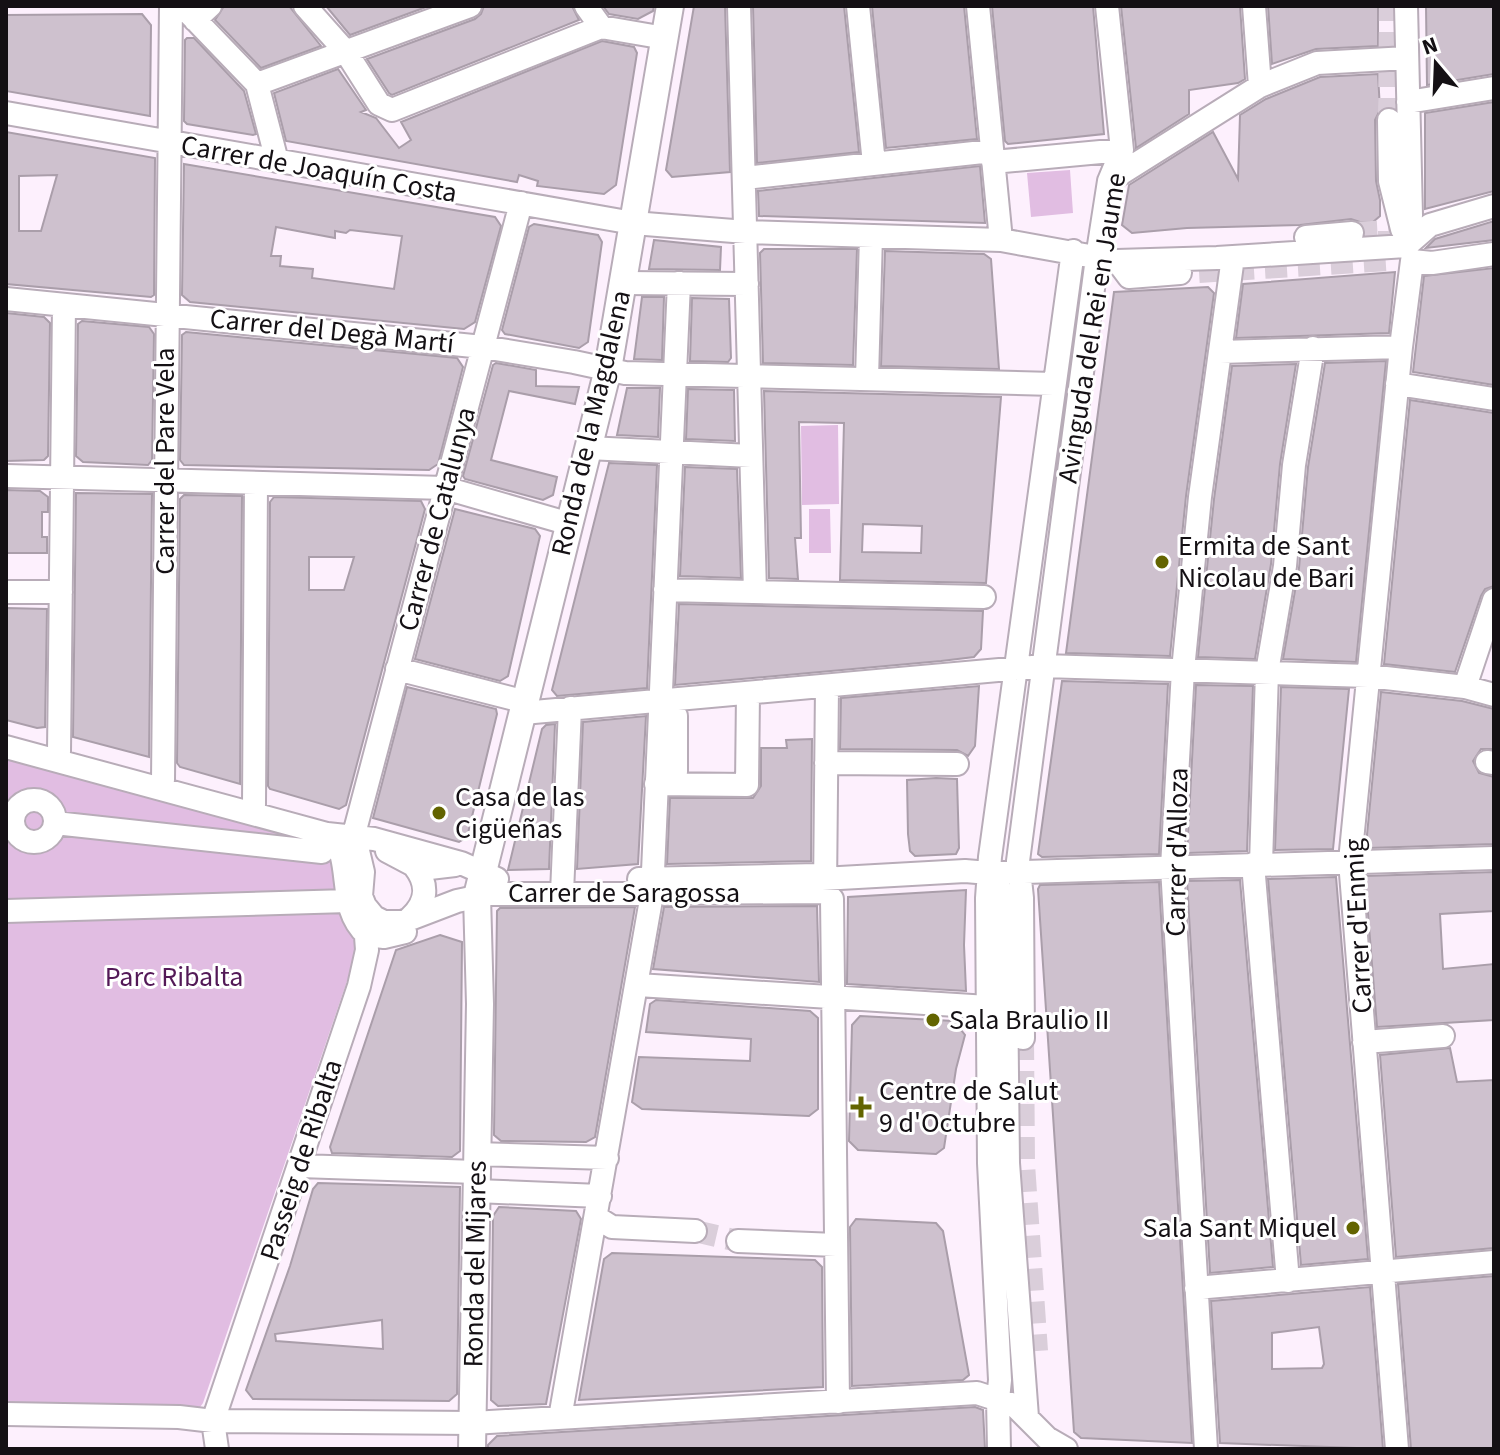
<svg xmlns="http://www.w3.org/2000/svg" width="1500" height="1455" font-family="'Source Sans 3',sans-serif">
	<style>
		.green { fill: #e1bde2 }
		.building { fill: #cec1ce; stroke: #aa9eaa; stroke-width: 2; fill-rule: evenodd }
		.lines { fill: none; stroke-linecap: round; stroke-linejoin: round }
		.minor-tunnel { stroke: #daceda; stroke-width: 22; stroke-dasharray: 22 11; stroke-linecap: butt }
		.minor-casing { stroke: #b8acb8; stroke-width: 26 }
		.major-casing { stroke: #b8acb8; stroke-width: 30 }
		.minor { stroke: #fff; stroke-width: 22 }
		.major { stroke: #fff; stroke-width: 26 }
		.poi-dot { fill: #636400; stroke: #fff; stroke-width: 3 }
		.labels { text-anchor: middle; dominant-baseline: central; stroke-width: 6; stroke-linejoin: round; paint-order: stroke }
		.street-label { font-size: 28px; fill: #141014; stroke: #fff }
		.poi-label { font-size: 28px; fill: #141014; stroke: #fff; text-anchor: start }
		.park-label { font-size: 28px; fill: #531957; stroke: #fff }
	</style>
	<rect width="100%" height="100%" fill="#fdf0fd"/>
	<path class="green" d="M1070 170 1073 213 1031 217 1027 173Z
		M838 425 839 504 802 505 801 426Z
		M809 509H830L831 553H809Z
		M6 758 312 841 333 843 359 946 203 1403 198 1410 6 1409Z"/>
	<path class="building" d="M224 6H289L321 46 261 68 215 20Z
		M326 6H429L350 35Z
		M484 6H572L579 20 392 95 389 93 367 59 475 19 481 14Z
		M603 6H654L653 11 638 19 609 14Z
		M694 6H725L730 172 672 177 666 170Z
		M753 6H844L859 152 757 163Z
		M872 6H964L977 139 886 148Z
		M992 6H1093L1104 134 1008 144 1005 141Z
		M1121 6H1240L1245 79 1238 83 1189 90V114L1136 148Z
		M1268 6H1378V46L1316 49 1272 64Z
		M1426 6H1494V74L1427 85Z
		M142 14 151 25 150 116 6 91V15Z
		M187 38H194L244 91 256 134 253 135 187 124 184 121 185 40Z
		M602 41 634 47 637 53 616 185 604 194 537 186 538 181 519 175 517 182 286 141 274 93 338 69 366 110 361 112 376 118 399 148 411 140 401 122Z
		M1378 74 1380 110 1375 120 1376 181 1380 200V216L1373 222H1360L1351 219 1300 225 1187 228 1132 233 1122 225 1129 185 1213 132 1238 179 1240 115 1266 99 1320 77Z
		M1494 102V191L1425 209V113Z
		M6 132 155 158 154 295 151 297 6 284ZM57 175 41 231H19V176Z
		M184 164 495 217 501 226 475 322 464 329 190 302 182 295ZM276 227 335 238V231L346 233 350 230 402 236 394 289 312 278 313 269 280 266 281 256H271Z
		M980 166 985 223 759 216 758 191Z
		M1494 221V240L1426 248 1435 239Z
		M534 224 598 235 602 242 588 342 579 348 505 334 502 330 529 227Z
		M654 240 721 247 720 270 649 269Z
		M764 249H857L853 365 763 363 760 253Z
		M885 251 984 254 991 259 999 369 881 366Z
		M1494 268V385L1413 372 1424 276Z
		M1395 272 1389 333 1236 338 1243 284Z
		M1208 287 1214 293 1186 496 1170 656 1066 653 1114 292Z
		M642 297H664L662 360 634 359Z
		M692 298 729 299 731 358 728 362 690 361Z
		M6 313 44 317 50 323 48 456 44 460 6 461Z
		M82 321 149 327 154 334 152 460 148 465 83 462 76 456 78 324Z
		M186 332 457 358 463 367 438 464 429 470 184 465 180 460 182 335Z
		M1386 361 1356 662 1283 659 1299 568 1308 467 1325 363Z
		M496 363 536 370V386L579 387 575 404 509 391 491 460 557 477 553 495 543 500 465 479 463 476 493 365Z
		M1296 364 1280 464 1271 564 1255 659 1198 657 1214 499 1232 366Z
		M627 388H660L658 437 617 435Z
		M688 389 734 390 735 441 686 439Z
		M764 391 1001 397 986 583 840 580 844 423 799 422 801 538H795L798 579 769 578ZM863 524 922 526 921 553 862 552Z
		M1410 400 1494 413V586L1485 589 1481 596 1455 672 1384 664Z
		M609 463 657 465 647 688 557 696 552 690Z
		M685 467 737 469 741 578 680 576Z
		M6 490 40 491 48 497V512H42V537H47V553H6Z
		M76 493 152 494 149 757 73 737Z
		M184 495 242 496 240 784 180 767 177 763 180 499Z
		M274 497 421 501 425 509 346 805 339 809 270 789 268 786 270 502ZM309 557H354L344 590H309Z
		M455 509 535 529 540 536 508 676 500 681 415 659Z
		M679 604 983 611 981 649 974 657 941 661 675 685Z
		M6 608 47 609 45 727 37 728 6 720Z
		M1062 681 1168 684 1159 854 1042 857 1038 854Z
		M1196 685 1253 686 1247 851 1187 853Z
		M979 686 975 746 968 756 957 750 840 749 841 698Z
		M407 687 496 709 497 714 467 837 459 842 373 818Z
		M1281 687 1349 689 1333 849 1275 850Z
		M1381 692 1462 701 1494 709V749H1481L1473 761 1479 773 1494 777V844L1368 848 1366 845Z
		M646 716 638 864 577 869 583 722Z
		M555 724 549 869 508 870 542 729 546 725Z
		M812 739 811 861 667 864 670 798H753L761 786V748H787L786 740Z
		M936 778 957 779 959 848 956 854 915 856 910 851 908 834 907 780Z
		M1494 872V911L1440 914 1443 969 1494 964V1020L1377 1027 1365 876Z
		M1336 877 1368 1259 1301 1265 1268 879Z
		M1240 880 1273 1267 1210 1273 1187 881Z
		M1159 882 1192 1443 1081 1438 1074 1432 1038 889 1040 885Z
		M966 890 964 945 966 991 847 984 848 897Z
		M817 906 819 982 653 969 664 907Z
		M635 907 595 1137 586 1142 501 1141 494 1135 497 911 500 908Z
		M440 935 462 942 460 1151 452 1157 332 1153 330 1147 396 950Z
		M656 1000 810 1011 818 1018V1109L809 1116 642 1109 632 1102 639 1057 750 1061 751 1039 646 1032 650 1004Z
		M860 1016 954 1021 965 1035 956 1069 944 1148 936 1154 858 1150 849 1141 852 1025Z
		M1450 1048 1457 1082 1494 1080V1248L1396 1257 1380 1055Z
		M318 1183 460 1187 457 1394 449 1401 253 1399 246 1390 290 1266 313 1189ZM382 1320 383 1349 276 1341 275 1334Z
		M499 1207 576 1211 581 1219 546 1404 498 1406 491 1400 493 1216Z
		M856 1219 936 1223 943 1231 969 1375 963 1380 852 1386 850 1227Z
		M612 1253 815 1260 822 1267 823 1387 579 1400 604 1259Z
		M1494 1276V1449H1411L1398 1284Z
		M1370 1287 1383 1449 1220 1443 1211 1301ZM1319 1327 1324 1364 1322 1368 1272 1369V1333Z
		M975 1407 983 1410 985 1449H488V1445L497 1436Z"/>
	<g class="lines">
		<path class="minor-tunnel" d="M1389 120 1390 6
			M1199 272 1389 260V231L1352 233
			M1054 501 1071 370
			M1023 1038 1024 1164 1037 1351
			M695 1231 738 1241"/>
		<defs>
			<path id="minor" d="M182 6 257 84 277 161
				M305 6 346 52 379 104 392 110 601 27 665 38
				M586 6 601 27
				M739 6 755 592
				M858 6 874 164
				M978 6 1001 240
				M1254 6 1260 86
				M195 20 210 6
				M257 84 470 6
				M1408 102 1494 88
				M6 113 633 223 746 232 1001 240 1117 261 1217 258 1406 246
				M1389 120 1390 181 1402 229
				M993 162 1122 150
				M745 178 992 151
				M1109 181 1260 86 1317 63 1407 58
				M521 203 354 834 363 872 361 896 365 906 374 917 384 922H402L457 901 490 894 825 892 832 899 838 1402
				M1306 237 1352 233
				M1406 246 1411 215 1406 6
				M1406 246 1430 225 1494 206
				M1117 261 1129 277 1180 273
				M1412 261 1432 263 1494 254
				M623 283 747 284
				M6 299 483 347 574 362 625 373 1054 384
				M1220 352 1401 347
				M867 379 871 236
				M1397 384 1494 399
				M588 448 751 456
				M6 476 445 488 570 524
				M665 590 984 597
				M6 592H61
				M397 669 526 702
				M1465 687 1494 600
				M523 713 1043 666 1368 676 1465 687 1494 695
				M6 747 327 834 374 839 461 863 497 879
				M59 752 64 305
				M1487 762 1494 763
				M826 763 957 764
				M657 779 676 772V716
				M163 780 171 6
				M656 784 747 785 748 693
				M13 821a21 21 0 1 1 42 0a21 21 0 1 1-42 0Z
				M254 805 256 483
				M55 823 322 852
				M332 835C354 864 336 907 367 935L384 937 405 932
				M387 851 421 869 455 865
				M1253 864 1288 1281
				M1261 864 1267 672 1285 566 1294 465 1313 348
				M989 873 1005 898 1008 1163 1027 1417
				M639 879 817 875
				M804 880 965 871 989 873 1494 858
				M825 891 827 686
				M562 893 570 708
				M6 911 348 901
				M410 918C427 903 429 885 415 867
				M638 985 988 1007
				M1023 1038 1022 898 1018 861 1097 258 1109 181 1122 150 1107 6
				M1364 1042 1443 1036
				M476 1154 607 1158
				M300 1166 476 1172
				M476 1191 600 1196
				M596 1217 612 1227 695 1231
				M738 1241 836 1245
				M1196 1288 1494 1262
				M6 1414 179 1417 213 1421 473 1423 977 1393 1014 1405 1047 1438 1066 1449
				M560 1418 652 894 679 283
				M217 1449 213 1421 359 986 367 950 365 923
				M999 1449 998 1399 1000 1380 989 1163 987 898 990 857 1073 251
				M1206 1449 1172 867 1183 670 1200 497 1233 257
				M1397 1449 1350 861 1401 347 1412 261"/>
			<path id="major" d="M472 1449 480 1004 477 896 608 369 670 6"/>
		</defs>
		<use href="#minor" class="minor-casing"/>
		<use href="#major" class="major-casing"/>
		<use href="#minor" class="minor"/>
		<use href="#major" class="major"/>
	</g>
	<g class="poi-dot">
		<circle cx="1162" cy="562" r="8"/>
		<circle cx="439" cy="813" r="8"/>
		<circle cx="933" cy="1020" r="8"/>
		<path d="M857 1095h8v8h8v8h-8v8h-8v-8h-8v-8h8z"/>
		<circle cx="1353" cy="1228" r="8"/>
	</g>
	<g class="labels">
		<g class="street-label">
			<text transform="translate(319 169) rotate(10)">Carrer de Joaquín Costa</text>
			<text transform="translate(1092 328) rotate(-81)">Avinguda del Rei en Jaume</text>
			<text transform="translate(332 331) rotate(6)">Carrer del Degà Martí</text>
			<text transform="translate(591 423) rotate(-77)">Ronda de la Magdalena</text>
			<text transform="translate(165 461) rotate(-90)">Carrer del Pare Vela</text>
			<text transform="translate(437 519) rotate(-75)">Carrer de Catalunya</text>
			<text transform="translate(1177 852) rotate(-89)">Carrer d'Alloza</text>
			<text x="624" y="893">Carrer de Saragossa</text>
			<text transform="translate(1358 926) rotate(-93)">Carrer d'Enmig</text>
			<text transform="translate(301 1160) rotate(-72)">Passeig de Ribalta</text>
			<text transform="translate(475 1264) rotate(-89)">Ronda del Mijares</text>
		</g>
		<g class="poi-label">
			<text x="1178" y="546">Ermita de Sant<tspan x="1178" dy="32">Nicolau de Bari</tspan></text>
			<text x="455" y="797">Casa de las<tspan x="455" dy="32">Cigüeñas</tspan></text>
			<text x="949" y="1020">Sala Braulio II</text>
			<text x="879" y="1091">Centre de Salut<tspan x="879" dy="32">9 d'Octubre</tspan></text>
			<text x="1337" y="1228" text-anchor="end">Sala Sant Miquel</text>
		</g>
		<g class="park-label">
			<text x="174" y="977">Parc Ribalta</text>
		</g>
	</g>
	<rect width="1500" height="1455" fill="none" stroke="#141014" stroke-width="16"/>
	<g transform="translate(1436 64) rotate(341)" stroke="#ffffff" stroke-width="6" paint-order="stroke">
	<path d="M0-6L14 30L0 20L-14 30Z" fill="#141014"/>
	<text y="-12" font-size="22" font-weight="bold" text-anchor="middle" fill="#141014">N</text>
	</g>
</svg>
